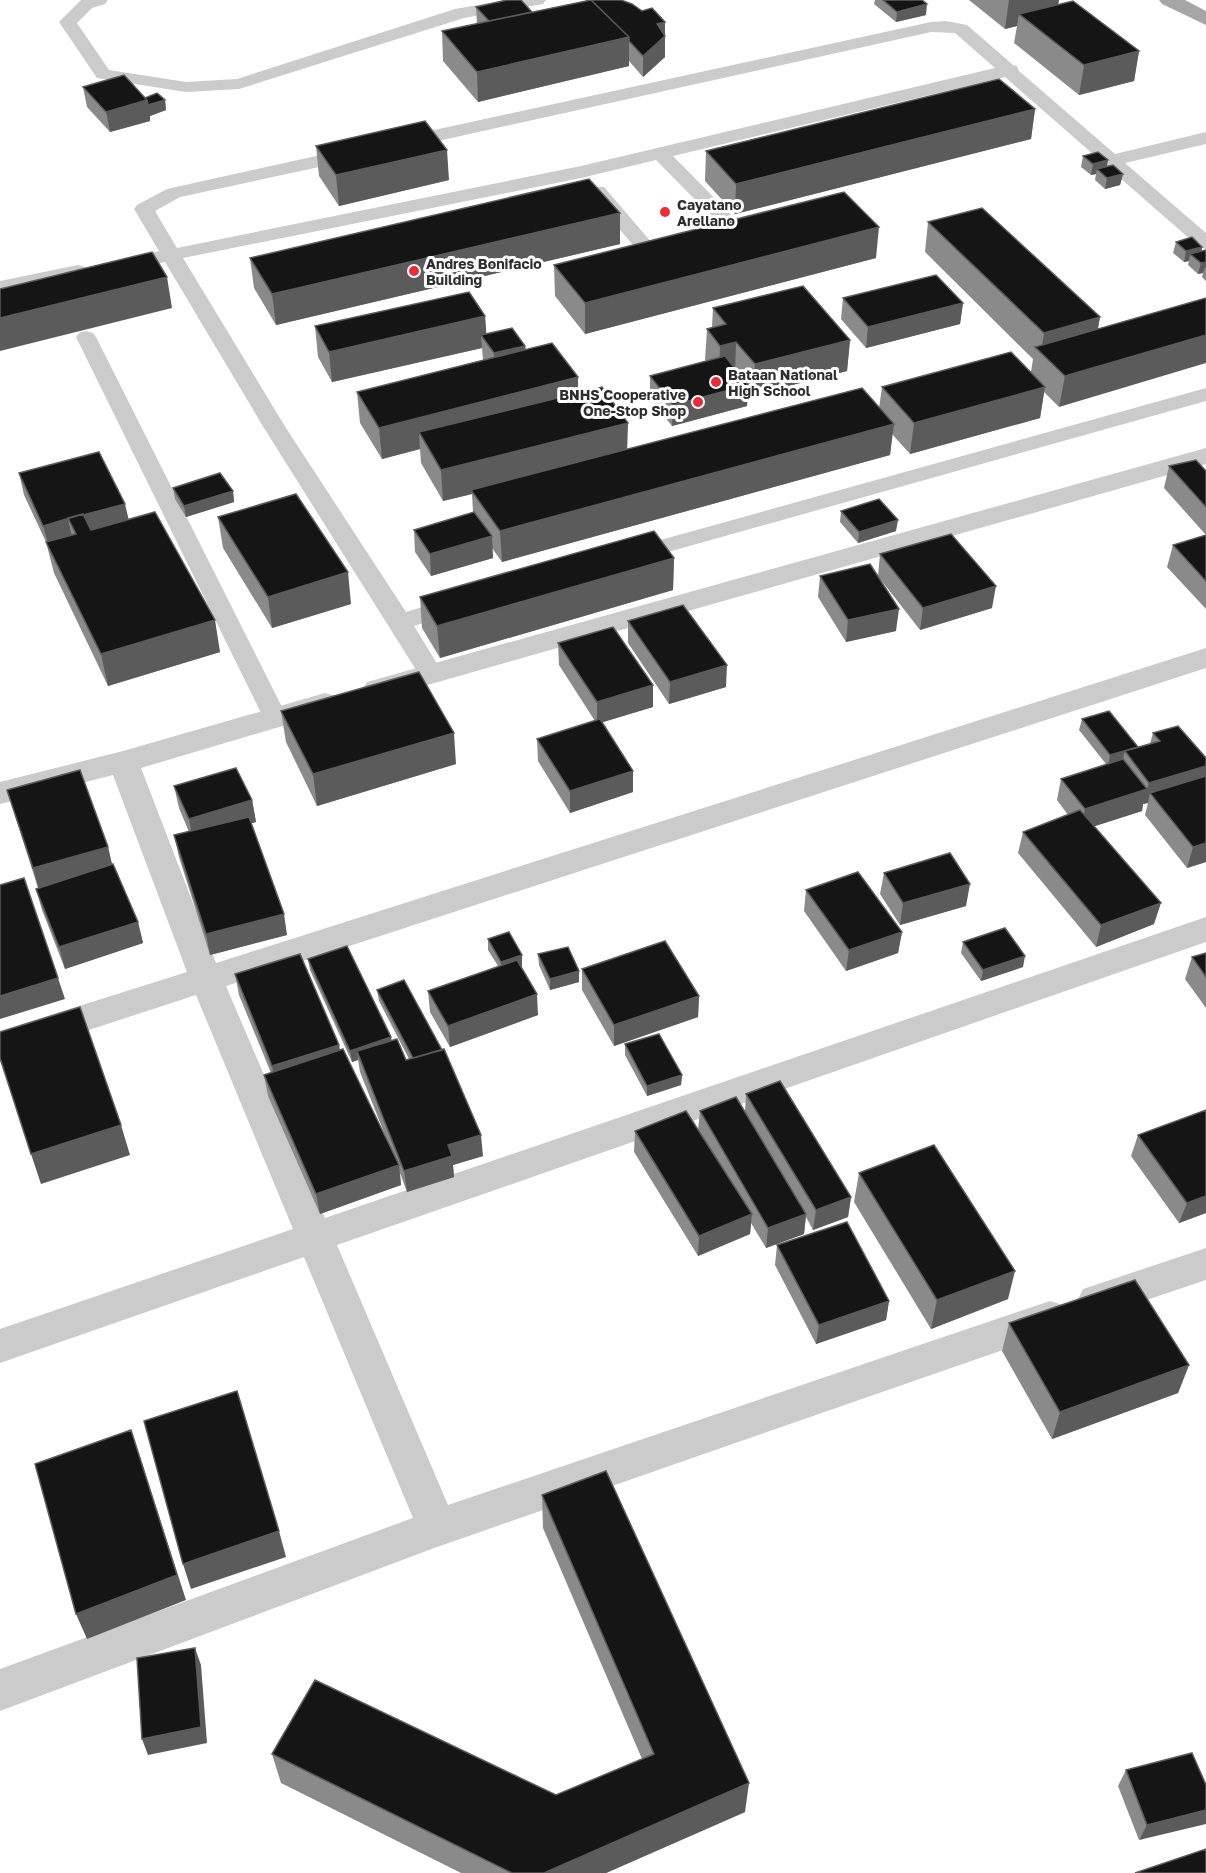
<svg xmlns="http://www.w3.org/2000/svg" width="1206" height="1873" font-family="'Golos Text',sans-serif">
	<style>
		.lines { fill: none; stroke-linecap: round; stroke-linejoin: round }
		.service { fill: #cbcbcb; fill-rule: evenodd }
		.minor { fill: #cbcbcb; fill-rule: evenodd }
		.primary { fill: #a6a6a6; fill-rule: evenodd }
		.wall { fill: #8a8a8a }
		.shaded-wall { fill: #5b5b5b }
		.building { fill: #151515; stroke: #5b5b5b; stroke-width: 1.5 }
		.poi-dot { fill: #e82d36; stroke: #fff; stroke-width: 2 }
		.labels { text-anchor: middle; dominant-baseline: central; stroke-width: 6; stroke-linejoin: round; paint-order: stroke }
		.far-poi-label { font-size: 14px; font-weight: bold; fill: #2e2e2e; stroke: #fff; text-anchor: start }
	</style>
	<rect width="100%" height="100%" fill="#fff"/>
	<g class="lines">
		<path class="service" d="M81 0H108L105 4 92 8 77 23 109 70 186 82 237 79 455 9 507 0H546L543 4 537 5 464 18 239 89 186 92 97 78 59 22Z
			M946 21 967 25 1013 65 1017 66 1019 71 1115 154 1206 132V144L1125 163 1206 233V249L1199 247 1005 77 673 156 743 227 733 241 666 260 638 251 587 191 590 187H604L652 243 667 248 719 233 723 228 656 160 581 178 183 258 286 428 406 612 456 597 464 600 468 605 464 610 414 626 444 675 441 681 432 683 423 681 264 428 165 262 155 264 148 262 145 258 148 254 159 251 134 209 137 205 167 189 352 148 359 150 361 154 359 158 352 160 180 197 155 211 177 248 581 166 995 68 955 33 931 32 402 149 395 147 393 143 395 139 402 137 931 22Z
			M78 265 85 267 88 271 85 275 0 293V281Z
			M86 331 93 333 96 337 287 717 284 723 275 726 266 723 263 717 76 337 79 333Z
			M1206 388V401L629 563 621 561 618 556 621 551Z"/>
		<path class="minor" d="M1206 448V464L378 699 367 696 363 689 367 682Z
			M1206 648V668L226 986 325 1218 1206 917V942L337 1245 448 1505 1050 1301 1063 1305 1069 1317 1063 1329 437 1547 0 1711V1669L413 1518 304 1257 0 1363V1329L293 1229 196 995 0 1059V1031L187 972 113 775 0 804V782L123 751 325 693 336 696 340 703 336 710 141 768 216 963Z
			M1206 1248V1280L1096 1317 1083 1313 1077 1301 1083 1289Z"/>
		<path class="primary" d="M1159 0H1185L1206 11V25L1162 4Z"/>
	</g>
	<path class="wall" d="M586 0H621L665 35V57L643 77 629 61V66L478 102 443 61 442 31 477 24 476 7 532 12 586 1Z
		M875 0H922L926 15 896 22 874 4Z
		M969 0H1059L1058 4 1139 51 1134 81 1079 95 1014 43 1017 26 1005 29Z
		M83 87 145 98 165 100 166 110 150 116V121L110 132 87 107Z
		M1035 109 1031 139 735 214 705 181 706 151Z
		M316 146 449 180 339 206 319 176Z
		M1083 156 1123 174 1120 185 1105 189 1095 180 1096 174 1091 175 1081 167Z
		M620 213V244L276 325 254 288 250 258Z
		M928 222 1100 317 1098 329 1059 407 1044 392 1040 418 910 454 892 434 890 455 502 562 492 548 493 558 431 576 415 552 414 530 473 512 472 494 443 501 421 463 420 449 382 459 360 423 357 392 483 360 482 348 332 382 318 357 315 326 485 316 486 334 525 346 526 349 578 377V393L627 449 879 408 882 387 1031 372 1033 359 925 252Z
		M1176 242 1202 247V251L1206 250V281L1202 277 1203 273 1198 274 1188 265 1189 261 1184 262 1173 253Z
		M876 258 585 334 555 296 554 265Z
		M843 298 963 303 960 324 866 348 841 319Z
		M713 308 850 340 847 371 753 395 748 388 747 406 672 426 650 398V376L707 361 705 360 707 329 712 327Z
		M1169 466 1206 471V535L1164 488Z
		M19 473 128 519 220 652 108 686 54 573 46 542 24 495Z
		M173 488 233 491 234 502 186 517 175 499Z
		M841 511 896 531 858 543 840 522Z
		M218 517 351 604 272 628 223 548Z
		M1206 535V609L1167 567 1173 545Z
		M880 554 992 608 920 630 878 576Z
		M674 558 673 590 440 658 422 628 420 597Z
		M820 576 896 631 846 642 818 597Z
		M628 621 726 687 669 704 628 643Z
		M558 643 653 707 602 722 633 792 570 813 538 761 537 739 595 721 559 665Z
		M281 711 456 764 317 806 286 742Z
		M1082 719 1138 747 1150 744 1153 733 1206 758V862L1187 868 1145 815 1148 803 1143 804 1142 811 1094 826 1154 924 1096 947 1018 853 1023 832 1068 815 1057 800 1061 779 1106 764 1079 730Z
		M174 786 252 800 256 822 251 823 287 935 210 955 179 857 174 835 189 832 179 808Z
		M7 790 108 847 112 864 138 922 143 943 65 969 42 910 36 889 38 888Z
		M884 873 966 906 900 925 880 894Z
		M806 890 902 932 898 953 846 971 804 911Z
		M488 939 522 955V966H521L538 1015 450 1047 430 1012 428 991 498 966 488 950Z
		M963 942 1023 967 981 981 961 953Z
		M1206 953V1008L1185 979 1192 957Z
		M538 954 579 982 550 990 539 965Z
		M308 959 392 1041 406 1060 409 1059 379 1001 377 990 483 1156 453 1165 454 1177 407 1192 400 1173 401 1185 320 1214 268 1096 264 1075 271 1073 239 995 235 974 339 1045 340 1050 387 1140 360 1072 358 1060 352 1062 310 970Z
		M582 969 699 996 698 1017 614 1046 582 990Z
		M625 1044 682 1075 681 1085 647 1096 625 1055Z
		M746 1094 851 1197 848 1217 813 1230 806 1217 804 1234 766 1248 751 1223 750 1234 698 1256 634 1152 635 1131 698 1130 700 1111H745Z
		M1138 1135 1206 1213 1179 1223 1131 1156Z
		M859 1173 1008 1299 931 1329 854 1202Z
		M777 1245 889 1301 886 1320 816 1344 775 1265Z
		M1009 1323 1189 1365 1178 1393 1052 1439 1002 1351Z
		M542 1495 745 1812 606 1873H461L281 1783 272 1754 556 1795 642 1759 543 1528Z
		M1192 1753 1139 1840 1118 1786 1126 1770Z"/>
	<path class="shaded-wall" d="M1009 0H1059L1056 17 1019 14 1017 26 1005 29Z
		M927 4 926 15 896 22 897 12Z
		M665 22V57L643 77V56L657 24Z
		M629 37V66L478 102 477 72Z
		M1139 51 1134 81 1079 95 1084 65Z
		M147 100H165L166 110 150 116V121L110 132 106 112Z
		M1035 109 1031 139 735 214 736 184Z
		M447 150 449 180 339 206 336 175Z
		M1108 160 1106 171 1097 169 1096 174 1091 175 1093 164Z
		M1123 174 1120 185 1105 189 1107 178Z
		M620 213V244L276 325 272 294Z
		M879 227 876 258 585 334V303Z
		M1202 247 1200 258 1190 254 1189 261 1184 262 1186 251Z
		M1206 262V268L1205 267 1203 273 1198 274 1201 263Z
		M167 277 172 308 0 351V318Z
		M963 303 960 324 866 348 868 327Z
		M485 316 487 342 481 335 482 348 332 382 329 352Z
		M1100 317 1094 348 1041 352 1044 333Z
		M1206 335V363L1059 407 1065 376Z
		M850 340 847 371 753 395 755 364Z
		M736 342 735 373 719 376 720 346Z
		M525 346 526 377 496 384 494 353Z
		M578 377V408L419 432 420 449 382 459 379 428Z
		M748 385 747 406 672 426 673 405Z
		M1045 387 1040 418 910 454 914 423Z
		M628 423 627 454 471 490 472 494 443 501 441 470Z
		M894 424 890 455 502 562 500 531Z
		M233 491 234 502 186 517 184 506Z
		M125 504 130 525 76 534 68 519Z
		M68 519 73 541 49 547 43 526Z
		M898 520 896 531 858 543 859 532Z
		M492 536 493 558 431 576 430 554Z
		M674 558 673 590 440 658 437 626Z
		M348 572 351 604 272 628 268 597Z
		M996 586 992 608 920 630 923 608Z
		M899 609 896 631 846 642 848 620Z
		M215 620 220 652 108 686 101 654Z
		M727 665 726 687 669 704 670 682Z
		M653 685V707L597 724V702Z
		M454 733 456 764 317 806 313 774Z
		M1138 747 1125 751 1122 762 1108 766 1110 755Z
		M1206 766V785L1150 793 1148 803 1143 804 1142 811 1080 831 1085 809 1147 789 1149 783Z
		M633 771V792L570 813V791Z
		M252 800 256 822 193 841 189 819Z
		M1206 843V862L1187 868 1193 847Z
		M108 847 113 869 39 890 33 868Z
		M970 884 966 906 900 925 903 903Z
		M1161 903 1154 924 1096 947 1101 925Z
		M284 914 287 935 210 955 206 934Z
		M138 922 143 943 65 969 59 947Z
		M902 932 898 953 846 971 849 950Z
		M522 955V966L502 973 501 962Z
		M1025 956 1023 967 981 981 983 970Z
		M579 971V982L550 990V979Z
		M58 978 65 999 0 1019V996Z
		M537 994 538 1015 450 1047 448 1026Z
		M699 996 698 1017 614 1046V1025Z
		M391 1037 393 1048 357 1051 358 1060 352 1062 350 1051Z
		M339 1045 342 1066 276 1087 272 1066Z
		M682 1075 681 1085 647 1096V1086Z
		M121 1125 130 1155 41 1184 31 1154Z
		M481 1135 483 1156 453 1165 454 1177 407 1192 404 1171 448 1145Z
		M399 1165 401 1185 320 1214 316 1194Z
		M1206 1196V1213L1179 1223 1187 1203Z
		M851 1197 848 1217 813 1230 816 1210Z
		M752 1214 750 1234 698 1256 699 1236Z
		M806 1214 804 1234 766 1248 768 1228Z
		M1015 1271 1008 1299 931 1329 937 1300Z
		M889 1301 886 1320 816 1344 819 1325Z
		M1189 1365 1178 1393 1052 1439 1060 1412Z
		M140 1457 186 1600 87 1639 76 1614Z
		M279 1531 286 1557 191 1589 183 1564Z
		M195 1648 201 1665 207 1743 148 1755 142 1739Z
		M749 1783 745 1812 606 1873H544Z
		M1206 1810V1824L1139 1840 1147 1825Z"/>
	<path class="building" d="M507 0H521L532 12 489 21 476 7Z
		M591 0 629 37 477 72 442 31Z
		M591 0H621L632 4 642 11 652 8 665 22 657 24 665 36 643 56 629 41V37Z
		M883 0H922L927 4 897 12Z
		M1073 1 1139 51 1084 65 1019 14Z
		M124 75 147 100 106 112 83 87Z
		M999 79 1035 109 736 184 706 151Z
		M157 93 165 100 148 105 147 100 145 98Z
		M425 121 447 150 336 175 316 146Z
		M1098 152 1108 160 1093 164 1083 156Z
		M1113 165 1123 174 1107 178 1097 169Z
		M589 179 620 213 272 294 250 258Z
		M844 192 879 227 585 303 554 265Z
		M982 208 1100 317 1044 333 928 222Z
		M1192 237 1202 247 1186 251 1176 242Z
		M1206 250V262L1201 263 1190 254Z
		M152 252 167 277 0 318V289Z
		M936 275 963 303 868 327 843 298Z
		M803 286 850 340 755 364 736 342 720 346 707 329 726 324 713 308Z
		M469 292 485 316 329 352 315 326Z
		M1206 298V335L1065 376 1035 347Z
		M512 328 525 346 494 353 481 335Z
		M552 343 578 377 379 428 357 392Z
		M1011 352 1045 387 914 423 882 387Z
		M725 356 748 385 673 405 650 376Z
		M602 387 628 423 441 470 419 432Z
		M862 388 894 424 500 531 471 490Z
		M99 452 125 504 83 515V514L43 526 19 473Z
		M1196 460 1206 471V507L1169 466Z
		M220 473 233 491 184 506 173 488Z
		M296 494 348 572 268 597 218 517Z
		M879 499 898 520 859 532 841 511Z
		M155 512 215 620 101 654 46 542 76 534 68 518 83 514 91 530Z
		M474 512 492 536 430 554 414 530Z
		M654 531 674 558 437 626 420 597Z
		M951 534 996 586 923 608 880 554Z
		M1206 535V581L1173 545Z
		M870 564 899 609 848 620 820 576Z
		M683 605 727 665 670 682 628 621Z
		M613 627 653 685 597 702 558 643Z
		M419 672 454 733 313 774 281 711Z
		M1109 711 1138 747 1110 755 1082 719Z
		M600 719 633 771 570 791 537 739Z
		M1178 726 1206 758V766L1149 783 1125 751 1160 741 1153 733Z
		M1123 759 1147 789 1085 809 1061 779Z
		M236 768 252 800 189 819 174 786Z
		M80 770 108 847 33 868 7 790Z
		M1206 776V843L1193 847 1150 793Z
		M1080 810 1161 903 1101 925 1023 832Z
		M249 817 284 914 206 934 174 835Z
		M950 853 970 884 903 903 884 873Z
		M113 864 138 922 59 947 36 889Z
		M858 872 902 932 849 950 806 890Z
		M24 878 58 978 0 996V885Z
		M1005 928 1025 956 983 970 963 942Z
		M509 932 522 955 501 962 488 939Z
		M665 941 699 996 614 1025 582 969Z
		M347 946 391 1037 350 1051 308 959Z
		M568 947 579 971 550 979 538 954Z
		M1206 953V977L1192 957Z
		M300 954 339 1045 272 1066 235 974Z
		M517 960 537 994 448 1026 428 991Z
		M404 980 442 1050 413 1058 377 990Z
		M80 1007 121 1125 31 1154 0 1058V1032Z
		M659 1034 682 1075 647 1086 625 1044Z
		M397 1039 406 1060 444 1049 481 1135 448 1145 452 1156 404 1171 357 1051Z
		M343 1049 399 1165 316 1194 264 1075Z
		M780 1081 851 1197 816 1210 746 1094Z
		M736 1097 806 1214 768 1228 700 1111Z
		M1206 1110V1196L1187 1203 1138 1135Z
		M686 1111 752 1214 699 1236 635 1131Z
		M934 1145 1015 1271 937 1300 859 1173Z
		M847 1222 889 1301 819 1325 777 1245Z
		M1135 1280 1189 1365 1060 1412 1009 1323Z
		M237 1391 279 1531 183 1564 144 1421Z
		M131 1430 177 1575 76 1614 35 1464Z
		M606 1471 749 1783 544 1873H512L272 1754 315 1680 556 1795 654 1754 542 1495Z
		M195 1648 201 1727 142 1739 137 1658Z
		M1192 1753 1206 1785V1810L1147 1825 1126 1770Z
		M1206 1849V1873H1135Z"/>
	<g class="poi-dot">
		<circle cx="665" cy="212" r="6"/>
		<circle cx="414" cy="271" r="6"/>
		<circle cx="716" cy="382" r="6"/>
		<circle cx="698" cy="402" r="6"/>
	</g>
	<g class="labels">
		<g class="far-poi-label">
			<text x="677" y="204">Cayatano<tspan x="677" dy="16">Arellano</tspan></text>
			<text x="426" y="263">Andres Bonifacio<tspan x="426" dy="16">Building</tspan></text>
			<text x="728" y="374">Bataan National<tspan x="728" dy="16">High School</tspan></text>
			<text x="686" y="394" text-anchor="end">BNHS Cooperative<tspan x="686" dy="16">One-Stop Shop</tspan></text>
		</g>
	</g>
</svg>
